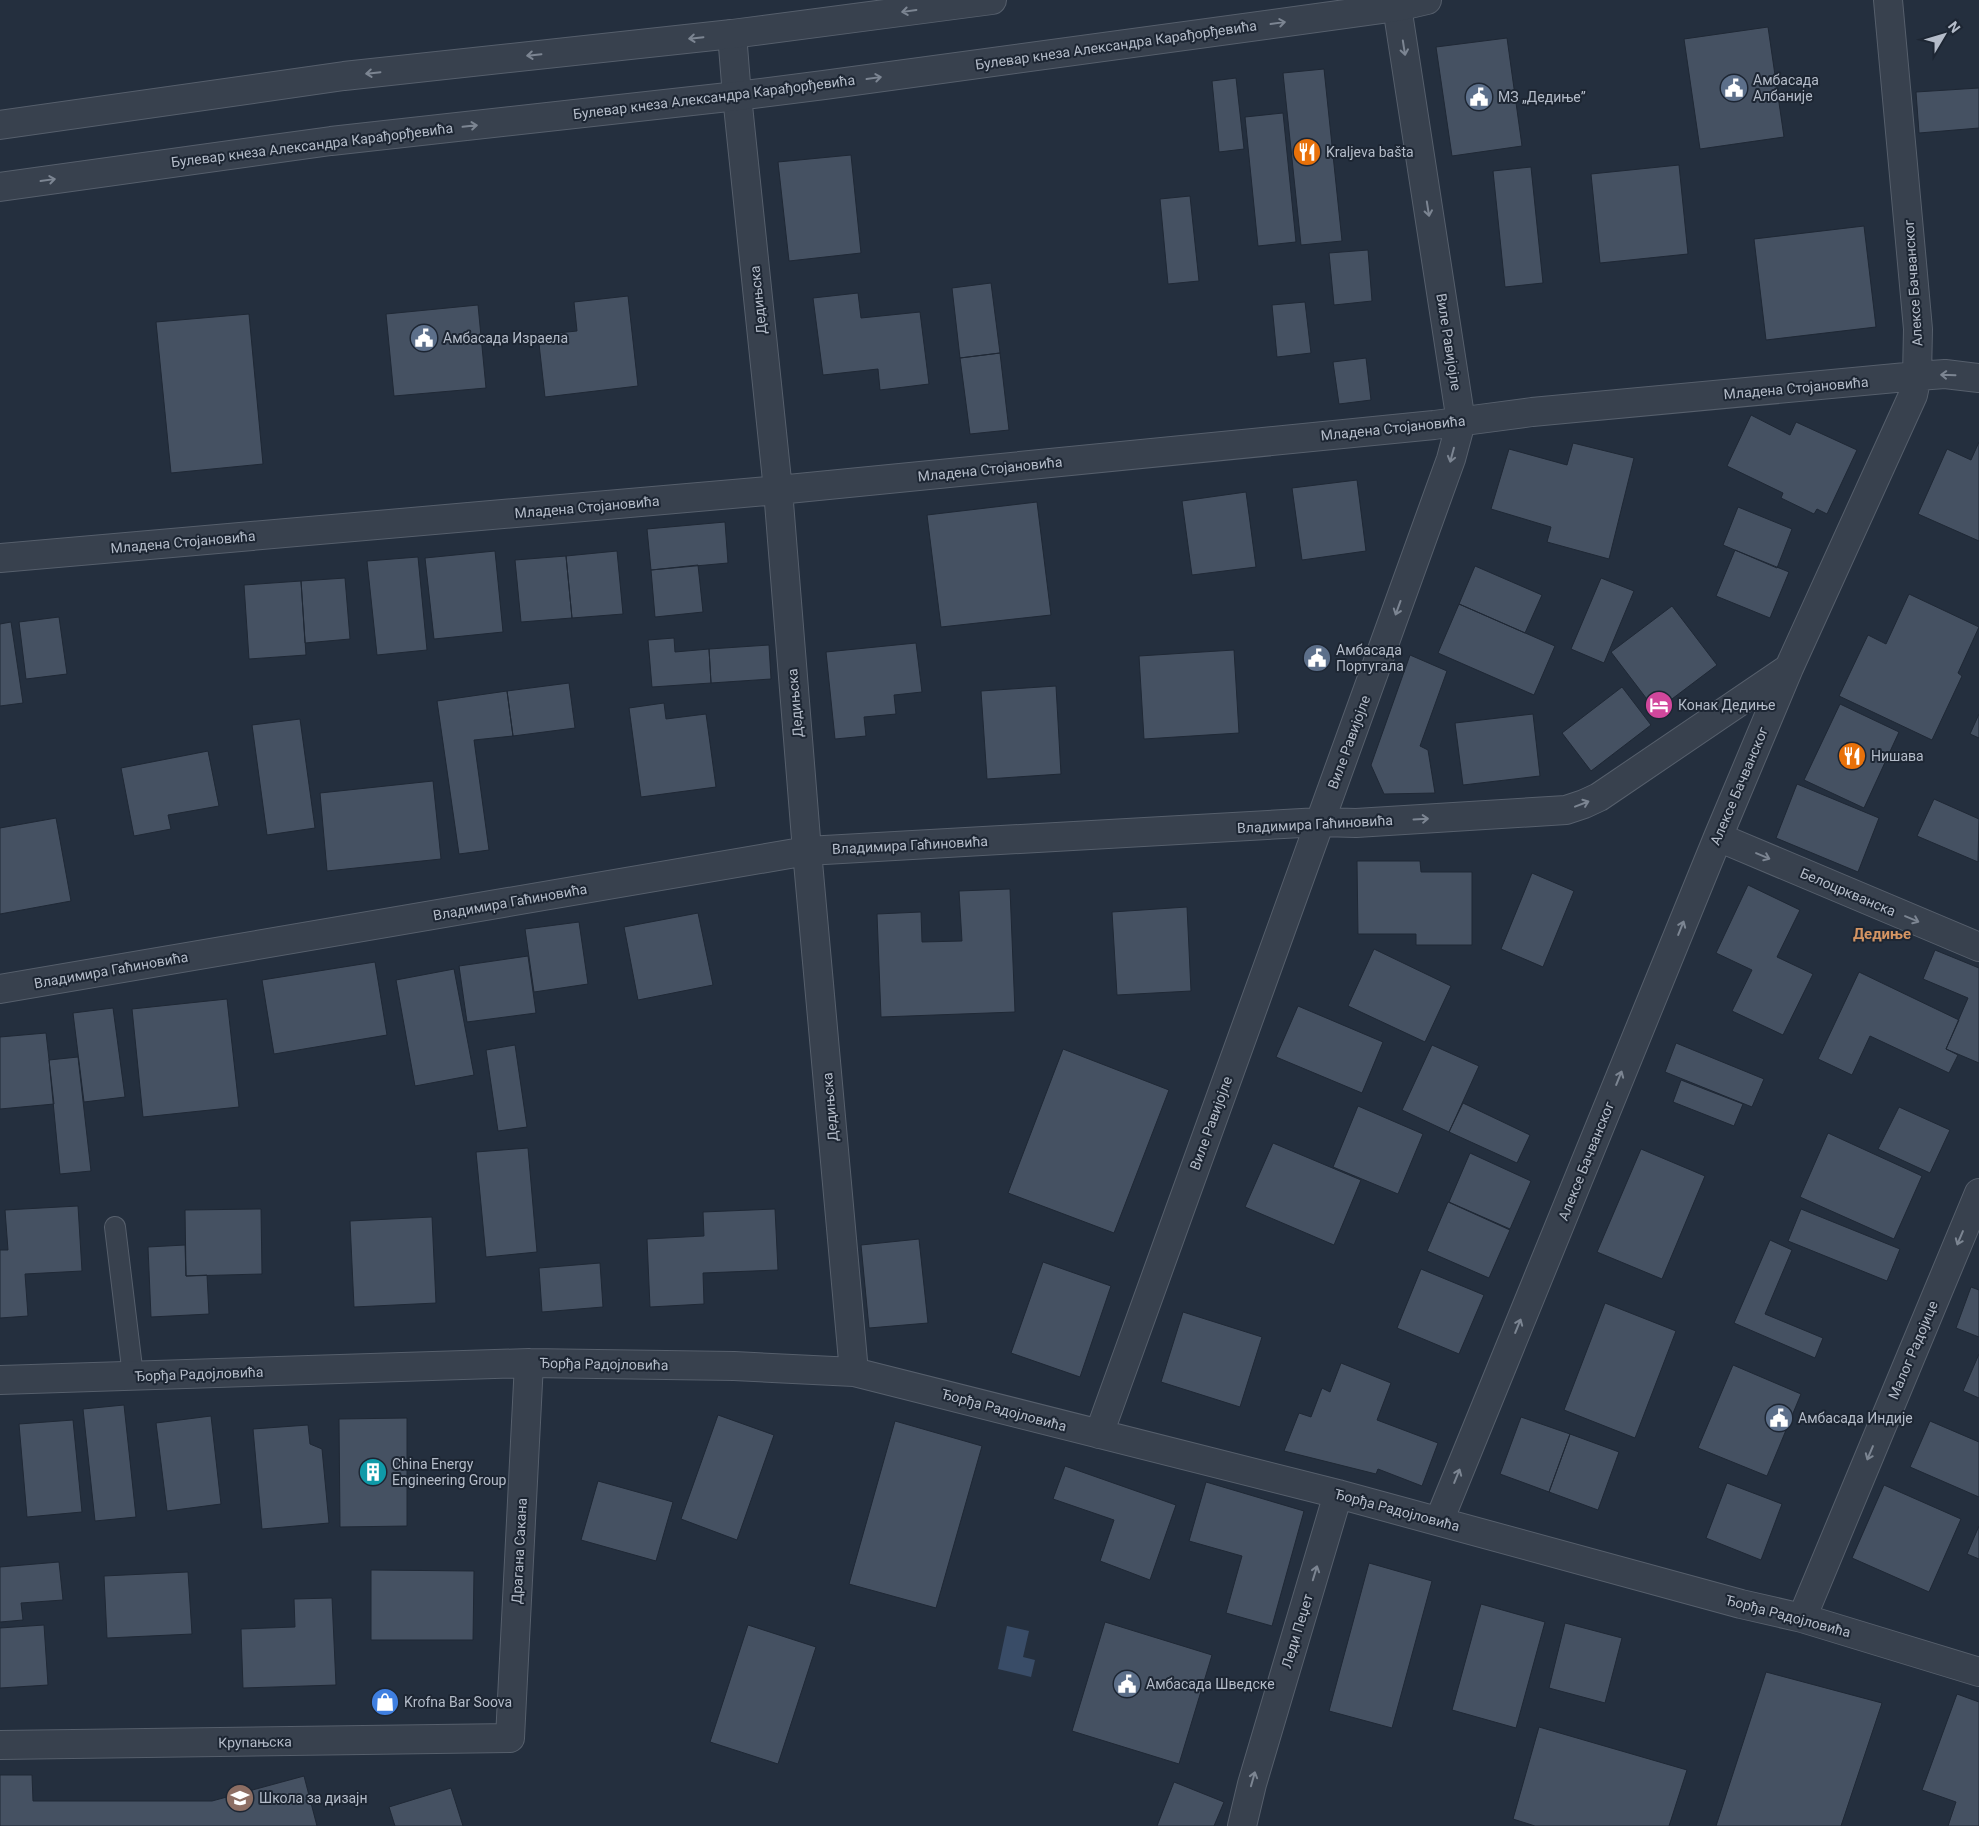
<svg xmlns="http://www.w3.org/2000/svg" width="1979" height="1826" font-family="Roboto,sans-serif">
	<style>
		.water { fill: #394c67 }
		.building { fill: #455162; stroke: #1f2835 }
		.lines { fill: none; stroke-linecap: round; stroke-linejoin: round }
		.service-casing { stroke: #565f6c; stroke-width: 22 }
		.minor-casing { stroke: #565f6c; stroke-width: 30 }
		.tertiary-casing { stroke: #565f6c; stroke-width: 30 }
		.service { stroke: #38414e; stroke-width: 20 }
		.minor { stroke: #38414e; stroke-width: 28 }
		.tertiary { stroke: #38414e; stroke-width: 28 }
		.oneway { stroke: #7c8592 }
		.labels { text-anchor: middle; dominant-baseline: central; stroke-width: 4; stroke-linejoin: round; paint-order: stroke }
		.street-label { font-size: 14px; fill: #b4bcc9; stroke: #1d2633 }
		.poi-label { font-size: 14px; fill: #b4bcc9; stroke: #1d2633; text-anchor: start }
		.neighbourhood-label { font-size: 15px; font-weight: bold; fill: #d59563; stroke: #1d2633 }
	</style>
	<rect width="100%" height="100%" fill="#242f3e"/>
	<path class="water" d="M1007 1626 1029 1631 1023 1657 1035 1660 1031 1677 998 1669Z"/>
	<path class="building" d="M1768 27 1784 137 1700 149 1684 39Z
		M1507 38 1522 146 1452 156 1436 47Z
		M1324 69 1342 241 1301 245 1283 73Z
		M1236 78 1244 149 1219 152 1212 81Z
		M1979 88V128L1919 133 1916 92Z
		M1283 113 1296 242 1258 246 1245 117Z
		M851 155 861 253 789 261 778 162Z
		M1679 165 1688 254 1600 263 1591 174Z
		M1531 167 1543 283 1505 287 1493 171Z
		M1190 196 1199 281 1168 284 1160 199Z
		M1864 226 1876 327 1766 340 1754 239Z
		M1368 250 1372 301 1334 305 1329 253Z
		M991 283 1000 353 960 358 952 288Z
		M858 293 861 318 920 312 929 384 880 390 878 369 823 375 813 298Z
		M628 296 638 386 545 397 538 335 577 331 574 302Z
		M1305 302 1311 353 1277 357 1272 305Z
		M478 305 486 388 394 396 386 314Z
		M249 314 263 464 171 473 156 322Z
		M1000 353 1009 430 970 434 960 358Z
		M1366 358 1371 400 1339 404 1333 362Z
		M1751 415 1790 435 1796 422 1857 450 1827 514 1817 509 1814 514 1781 498 1783 493 1727 466Z
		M1979 442V541L1918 514 1947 449 1971 460Z
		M1573 443 1634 458 1609 559 1547 542 1551 527 1491 509 1509 449 1567 465Z
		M1357 480 1366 551 1302 560 1292 488Z
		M1246 492 1256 567 1192 575 1182 501Z
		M1037 502 1051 615 941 627 927 515Z
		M1738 507 1792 529 1777 568 1723 545Z
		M725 522 728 563 651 570 647 529Z
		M1735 550 1789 572 1770 618 1716 596Z
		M495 551 503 632 434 639 425 558Z
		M617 551 623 614 572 618 566 556Z
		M566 556 572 618 521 622 515 560Z
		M418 557 427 650 377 655 367 561Z
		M698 565 703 612 655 617 651 570Z
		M1475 566 1542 595 1525 633 1459 604Z
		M345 578 350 639 305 643 301 581Z
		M1601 578 1634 591 1604 663 1571 649Z
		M301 581 306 655 249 659 244 585Z
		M1909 594 1979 627 1958 673 1962 676 1932 740 1839 696 1868 635 1886 644Z
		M1459 604 1555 646 1534 695 1438 653Z
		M1672 606 1717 665 1656 711 1611 652Z
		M59 617 67 674 26 679 19 622Z
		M11 622 23 703 0 706V624Z
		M674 638 675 652 709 649 711 683 652 687 648 640Z
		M916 643 922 692 894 695 896 714 864 717 866 736 835 739 826 652Z
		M769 645 771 679 711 683 709 649Z
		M1234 650 1239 733 1144 739 1139 656Z
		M1410 655 1447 671 1420 746 1428 750 1435 793 1384 794 1371 765Z
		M569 683 575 728 513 736 507 691Z
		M1056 686 1061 774 987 779 981 691Z
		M1622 687 1651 725 1591 771 1562 733Z
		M507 691 513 736 474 740 489 850 459 854 437 701Z
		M664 703 666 719 706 714 716 787 641 797 629 708Z
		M1840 704 1899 732 1864 808 1804 780Z
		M1533 714 1540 776 1463 785 1455 723Z
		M1979 714V738L1970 734Z
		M300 719 315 828 267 835 252 725Z
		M208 751 219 806 168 815 171 829 134 836 121 768Z
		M433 781 441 859 327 871 320 793Z
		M1797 784 1879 818 1858 872 1776 838Z
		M1934 799 1979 819 1978 862 1917 836Z
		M56 818 71 901 0 914V828Z
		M1357 861H1420L1421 872H1472V945H1416V934H1358Z
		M1532 873 1574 891 1543 967 1501 949Z
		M1748 885 1800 910 1777 957 1813 974 1783 1035 1732 1011 1752 970 1716 953Z
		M1010 889 1015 1012 881 1017 877 914 921 912 922 942 962 941 959 891Z
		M1187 907 1191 991 1117 995 1112 912Z
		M698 913 713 985 638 1000 624 927Z
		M579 922 588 984 534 992 525 929Z
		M1374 949 1451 986 1425 1042 1348 1006Z
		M1935 950 1979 968V1063L1946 1049 1968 998 1923 979Z
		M528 956 536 1013 467 1022 459 966Z
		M375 962 387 1035 274 1054 262 980Z
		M454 969 474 1075 415 1086 396 980Z
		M1859 972 1959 1020 1946 1049 1958 1055 1949 1073 1870 1036 1852 1075 1818 1059Z
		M227 999 239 1107 143 1117 132 1009Z
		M1298 1006 1383 1042 1362 1093 1276 1057Z
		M113 1008 125 1097 84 1102 73 1013Z
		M46 1033 54 1104 0 1109V1037Z
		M1676 1043 1764 1079 1752 1107 1665 1072Z
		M515 1045 527 1127 498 1131 486 1050Z
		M1432 1045 1479 1066 1449 1132 1402 1110Z
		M1063 1049 1169 1090 1114 1233 1008 1193Z
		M78 1057 91 1171 60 1174 49 1060Z
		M1681 1080 1743 1104 1734 1126 1673 1102Z
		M1463 1103 1530 1135 1517 1163 1449 1132Z
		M1358 1106 1423 1134 1398 1194 1333 1167Z
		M1899 1107 1950 1130 1930 1173 1878 1149Z
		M1828 1133 1922 1176 1894 1239 1800 1197Z
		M1273 1143 1361 1180 1334 1245 1245 1207Z
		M528 1148 537 1252 486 1257 476 1152Z
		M1641 1149 1705 1176 1662 1279 1597 1252Z
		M1470 1153 1531 1181 1510 1229 1449 1202Z
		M1448 1202 1510 1230 1489 1278 1427 1251Z
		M78 1206 82 1271 25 1274 28 1316 0 1318V1250H8L5 1210Z
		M261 1209 262 1274 186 1276 185 1210Z
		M775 1209 778 1270 703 1273 704 1304 650 1307 647 1239 704 1236 703 1212Z
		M1801 1209 1900 1249 1887 1281 1788 1241Z
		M432 1217 436 1303 354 1307 350 1221Z
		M919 1239 928 1323 869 1328 861 1245Z
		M1770 1240 1792 1250 1765 1314 1823 1338 1815 1358 1734 1323Z
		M185 1245 186 1276 207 1275 209 1314 151 1317 148 1247Z
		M1043 1262 1111 1286 1080 1377 1011 1353Z
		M600 1263 603 1307 542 1312 539 1268Z
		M1421 1269 1484 1295 1459 1354 1397 1328Z
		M1971 1287 1979 1290V1337L1956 1328Z
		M1605 1303 1676 1331 1635 1438 1564 1410Z
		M1183 1312 1262 1337 1240 1407 1161 1382Z
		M1979 1354V1398L1963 1391Z
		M1341 1363 1391 1383 1377 1420 1438 1443 1422 1486 1378 1469 1376 1474 1284 1451 1299 1413 1311 1417 1322 1388 1330 1392Z
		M1733 1365 1801 1394 1767 1476 1698 1448Z
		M124 1405 136 1517 95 1521 83 1409Z
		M718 1415 774 1435 737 1540 681 1519Z
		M211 1416 221 1504 167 1511 156 1423Z
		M1521 1417 1570 1434 1549 1492 1500 1474Z
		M407 1418V1526L340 1527 339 1419Z
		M73 1420 82 1512 27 1517 19 1424Z
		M895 1421 982 1446 936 1608 849 1584Z
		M1930 1421 1979 1442V1497L1910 1467Z
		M308 1425 310 1444 322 1449 329 1523 262 1529 253 1429Z
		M1570 1434 1619 1452 1598 1510 1549 1492Z
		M1065 1466 1176 1505 1150 1580 1100 1561 1114 1520 1053 1499Z
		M598 1481 673 1502 656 1561 581 1540Z
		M1206 1482 1304 1511 1272 1626 1226 1613 1242 1556 1189 1541Z
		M1727 1483 1782 1504 1761 1560 1706 1538Z
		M1884 1485 1961 1519 1929 1592 1852 1558Z
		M1979 1526V1559L1967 1554Z
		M59 1562 63 1600 21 1603 23 1620 0 1622V1567Z
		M1369 1563 1432 1581 1392 1728 1329 1711Z
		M371 1570 474 1571 473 1640H371Z
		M188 1572 192 1634 107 1638 104 1576Z
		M332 1598 336 1685 243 1688 241 1629 295 1627 294 1599Z
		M1481 1604 1545 1622 1516 1728 1452 1710Z
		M1105 1622 1212 1655 1179 1764 1072 1731Z
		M1565 1623 1622 1638 1605 1703 1549 1688Z
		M44 1625 48 1685 0 1688V1628Z
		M748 1625 816 1647 778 1764 710 1742Z
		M1766 1672 1882 1703 1841 1826H1716Z
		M1957 1694 1979 1702V1826H1948L1956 1802 1922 1790Z
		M1539 1727 1687 1770 1669 1826H1535L1513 1819Z
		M0 1775H32L33 1801H212L304 1776 317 1826H0Z
		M1174 1782 1224 1802 1214 1826H1157Z
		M451 1788 463 1826H395L389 1807Z"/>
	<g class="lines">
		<defs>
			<path id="service" d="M115 1227 133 1376"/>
			<path id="minor" d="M732 34 737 96 778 490 807 851 854 1372
				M0 558 778 490 1434 425 1532 412 1917 376 1945 374 1979 378
				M1718 837 1979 947
				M0 989 807 851 1320 822 1356 823 1566 810 1584 804 1599 797 1789 668
				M0 1380 529 1363 734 1366 854 1372 1338 1494 1741 1604 1802 1618 1979 1672
				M1099 1434 1451 459 1461 422 1396 0
				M1439 1521 1718 837 1789 668 1913 395 1917 376 1918 329 1888 0
				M1802 1618 1979 1193
				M0 1745 510 1738 529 1363
				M1242 1826 1252 1784 1338 1494"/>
			<path id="tertiary" d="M0 125 344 76 732 34 992 0
				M0 187 331 141 737 96 824 85 1397 7 1427 0"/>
		</defs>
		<use href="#service" class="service-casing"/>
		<use href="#minor" class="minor-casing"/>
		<use href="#tertiary" class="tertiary-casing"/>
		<use href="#service" class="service"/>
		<use href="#minor" class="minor"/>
		<use href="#tertiary" class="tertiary"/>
	</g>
	<defs><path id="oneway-shaft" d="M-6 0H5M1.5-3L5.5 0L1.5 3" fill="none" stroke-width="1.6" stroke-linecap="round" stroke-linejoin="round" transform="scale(1.25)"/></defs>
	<g class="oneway">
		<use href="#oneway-shaft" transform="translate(909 11) rotate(172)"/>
		<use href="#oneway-shaft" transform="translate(1278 23) rotate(-8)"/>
		<use href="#oneway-shaft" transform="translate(696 38) rotate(174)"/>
		<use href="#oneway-shaft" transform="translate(1404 48) rotate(81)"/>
		<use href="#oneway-shaft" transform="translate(534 55) rotate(174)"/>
		<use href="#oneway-shaft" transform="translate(373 73) rotate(174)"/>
		<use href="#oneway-shaft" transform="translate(874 78) rotate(-8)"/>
		<use href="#oneway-shaft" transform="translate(470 126) rotate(-6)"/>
		<use href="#oneway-shaft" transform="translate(48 180) rotate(-8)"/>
		<use href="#oneway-shaft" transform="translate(1428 209) rotate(81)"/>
		<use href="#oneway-shaft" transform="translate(1948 375) rotate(-178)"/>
		<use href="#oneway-shaft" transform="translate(1452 455) rotate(105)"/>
		<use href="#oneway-shaft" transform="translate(1398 608) rotate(110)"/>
		<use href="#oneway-shaft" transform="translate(1582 804) rotate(-21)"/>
		<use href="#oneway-shaft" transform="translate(1421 819) rotate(-3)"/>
		<use href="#oneway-shaft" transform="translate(1763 856) rotate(23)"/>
		<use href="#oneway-shaft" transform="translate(1912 919) rotate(23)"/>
		<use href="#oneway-shaft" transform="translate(1681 928) rotate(-68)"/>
		<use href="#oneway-shaft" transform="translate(1619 1078) rotate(-68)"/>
		<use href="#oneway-shaft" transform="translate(1960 1238) rotate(113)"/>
		<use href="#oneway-shaft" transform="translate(1518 1326) rotate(-68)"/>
		<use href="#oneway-shaft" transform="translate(1870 1453) rotate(113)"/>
		<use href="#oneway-shaft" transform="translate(1457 1476) rotate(-68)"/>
		<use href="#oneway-shaft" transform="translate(1315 1573) rotate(-73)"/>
		<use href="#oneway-shaft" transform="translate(1253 1779) rotate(-74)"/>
	</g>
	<defs>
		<symbol id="civic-disc" viewBox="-11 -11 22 22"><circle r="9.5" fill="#5c6f8a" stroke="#1d2633"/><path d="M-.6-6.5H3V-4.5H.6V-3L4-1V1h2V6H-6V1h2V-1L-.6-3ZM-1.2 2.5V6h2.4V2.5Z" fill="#fff"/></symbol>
		<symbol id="restaurant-disc" viewBox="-11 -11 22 22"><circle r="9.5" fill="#e8710a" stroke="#1d2633"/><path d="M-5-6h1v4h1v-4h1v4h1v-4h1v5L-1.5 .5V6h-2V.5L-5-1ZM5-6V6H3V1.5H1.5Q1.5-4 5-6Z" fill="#fff"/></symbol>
		<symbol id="hotel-disc" viewBox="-11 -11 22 22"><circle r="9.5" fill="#d1479c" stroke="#1d2633"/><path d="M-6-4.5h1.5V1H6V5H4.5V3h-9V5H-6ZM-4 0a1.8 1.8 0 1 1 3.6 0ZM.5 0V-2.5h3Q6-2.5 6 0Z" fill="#fff"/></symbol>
		<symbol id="building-disc" viewBox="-11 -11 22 22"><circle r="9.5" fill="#0f9aa8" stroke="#1d2633"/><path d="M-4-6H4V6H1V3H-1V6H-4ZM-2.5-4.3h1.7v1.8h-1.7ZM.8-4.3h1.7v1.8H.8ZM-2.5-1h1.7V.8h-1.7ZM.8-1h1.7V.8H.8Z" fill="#fff"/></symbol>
		<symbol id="shop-disc" viewBox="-11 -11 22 22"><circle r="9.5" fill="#3f7fe0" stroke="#1d2633"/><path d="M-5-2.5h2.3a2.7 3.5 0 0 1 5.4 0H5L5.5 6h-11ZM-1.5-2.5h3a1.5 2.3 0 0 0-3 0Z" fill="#fff"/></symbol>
		<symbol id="school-disc" viewBox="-11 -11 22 22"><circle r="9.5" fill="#8d6e63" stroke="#1d2633"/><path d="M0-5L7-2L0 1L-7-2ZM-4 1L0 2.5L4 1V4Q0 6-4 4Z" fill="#fff"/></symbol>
	</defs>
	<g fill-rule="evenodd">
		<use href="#civic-disc" x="1718" y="72" width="32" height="32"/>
		<use href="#civic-disc" x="1463" y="81" width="32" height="32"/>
		<use href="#restaurant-disc" x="1291" y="136" width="32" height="32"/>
		<use href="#civic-disc" x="408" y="322" width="32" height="32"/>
		<use href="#civic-disc" x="1301" y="642" width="32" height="32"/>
		<use href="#hotel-disc" x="1643" y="689" width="32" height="32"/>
		<use href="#restaurant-disc" x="1836" y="740" width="32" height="32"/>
		<use href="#civic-disc" x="1763" y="1402" width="32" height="32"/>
		<use href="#building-disc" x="357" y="1456" width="32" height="32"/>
		<use href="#civic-disc" x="1111" y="1668" width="32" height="32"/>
		<use href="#shop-disc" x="369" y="1686" width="32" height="32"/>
		<use href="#school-disc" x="224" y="1782" width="32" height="32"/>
	</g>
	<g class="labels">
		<g class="street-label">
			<text transform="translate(1116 45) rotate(-8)">Булевар кнеза Александра Карађорђевића</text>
			<text transform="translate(714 97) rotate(-7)">Булевар кнеза Александра Карађорђевића</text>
			<text transform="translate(312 145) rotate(-7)">Булевар кнеза Александра Карађорђевића</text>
			<text transform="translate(1913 283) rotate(-94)">Алексе Бачванског</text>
			<text transform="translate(758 300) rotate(-96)">Дедињска</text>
			<text transform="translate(1449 342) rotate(81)">Виле Равијојле</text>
			<text transform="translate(1796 388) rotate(-5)">Младена Стојановића</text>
			<text transform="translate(1393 428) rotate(-6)">Младена Стојановића</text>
			<text transform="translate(990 469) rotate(-6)">Младена Стојановића</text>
			<text transform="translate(587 507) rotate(-5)">Младена Стојановића</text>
			<text transform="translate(183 542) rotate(-5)">Младена Стојановића</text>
			<text transform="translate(795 703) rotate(-95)">Дедињска</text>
			<text transform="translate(1349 742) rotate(-70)">Виле Равијојле</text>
			<text transform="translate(1739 786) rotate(-67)">Алексе Бачванског</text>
			<text transform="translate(1315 824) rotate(-3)">Владимира Гаћиновића</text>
			<text transform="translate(910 845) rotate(-3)">Владимира Гаћиновића</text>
			<text transform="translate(1848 892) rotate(23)">Белоцркванска</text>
			<text transform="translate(510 902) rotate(-10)">Владимира Гаћиновића</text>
			<text transform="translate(111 970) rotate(-10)">Владимира Гаћиновића</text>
			<text transform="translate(830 1107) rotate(-95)">Дедињска</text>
			<text transform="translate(1211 1123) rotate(-70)">Виле Равијојле</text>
			<text transform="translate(1586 1161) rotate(-68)">Алексе Бачванског</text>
			<text transform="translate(1913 1350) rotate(-67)">Малог Радојице</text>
			<text transform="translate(604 1364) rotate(1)">Ђорђа Радојловића</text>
			<text transform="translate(199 1374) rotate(-2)">Ђорђа Радојловића</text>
			<text transform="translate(1004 1410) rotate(15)">Ђорђа Радојловића</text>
			<text transform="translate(1397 1510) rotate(15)">Ђорђа Радојловића</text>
			<text transform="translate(519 1551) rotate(-87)">Драгана Сакана</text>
			<text transform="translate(1788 1616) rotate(15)">Ђорђа Радојловића</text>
			<text transform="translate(1297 1631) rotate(-73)">Леди Пеџет</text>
			<text transform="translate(255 1742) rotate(-1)">Крупањска</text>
		</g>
		<g class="poi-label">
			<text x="1753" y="80">Амбасада<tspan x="1753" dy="16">Албаније</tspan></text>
			<text x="1498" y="97">МЗ „Дедиње”</text>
			<text x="1326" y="152">Kraljeva bašta</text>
			<text x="443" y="338">Амбасада Израела</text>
			<text x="1336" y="650">Амбасада<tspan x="1336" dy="16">Португала</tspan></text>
			<text x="1678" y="705">Конак Дедиње</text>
			<text x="1871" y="756">Нишава</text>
			<text x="1798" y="1418">Амбасада Индије</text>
			<text x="392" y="1464">China Energy<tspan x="392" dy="16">Engineering Group</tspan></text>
			<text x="1146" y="1684">Амбасада Шведске</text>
			<text x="404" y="1702">Krofna Bar Soova</text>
			<text x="259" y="1798">Школа за дизајн</text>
		</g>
		<g class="neighbourhood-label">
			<text x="1882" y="934">Дедиње</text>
		</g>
	</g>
	<g transform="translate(1944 35) rotate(52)" stroke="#1d2633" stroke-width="4" paint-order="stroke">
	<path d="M0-4L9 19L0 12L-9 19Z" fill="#b4bcc9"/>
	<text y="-8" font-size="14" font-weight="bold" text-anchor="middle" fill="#b4bcc9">N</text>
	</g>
</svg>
